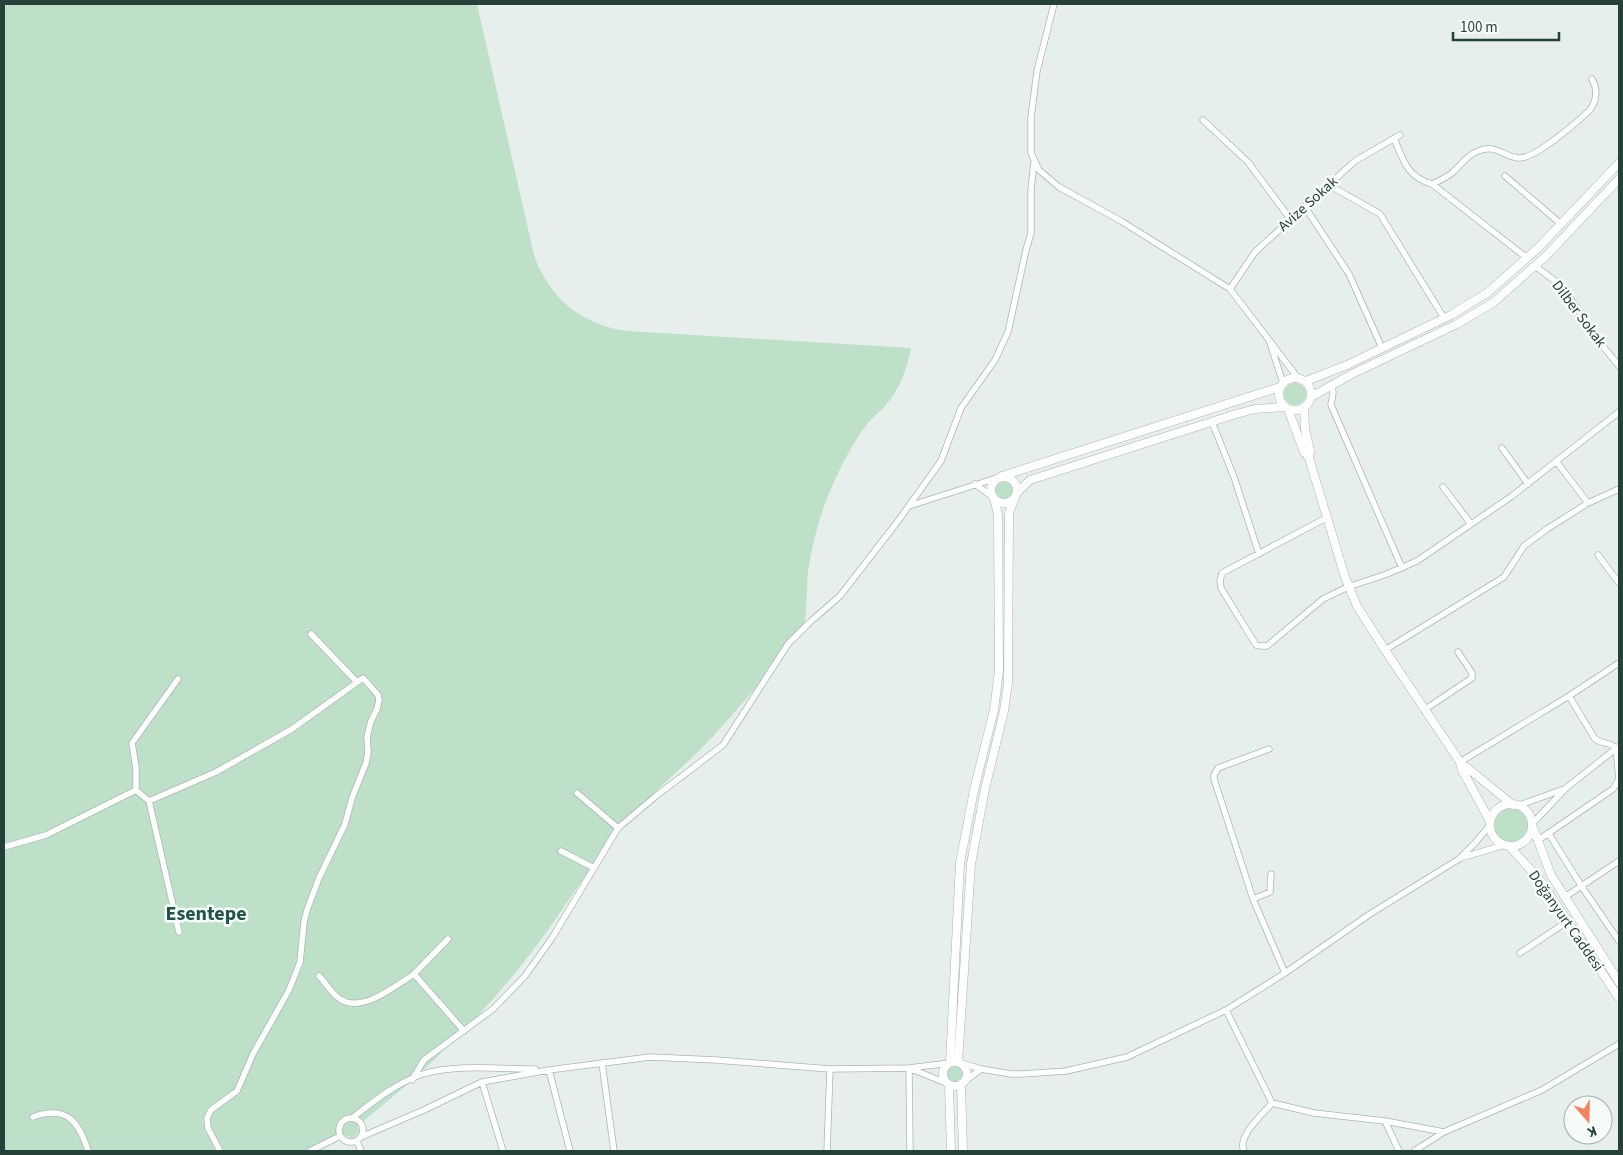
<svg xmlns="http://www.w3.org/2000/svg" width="1623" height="1155" font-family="'Source Sans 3',sans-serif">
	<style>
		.green { fill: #bfe0c8 }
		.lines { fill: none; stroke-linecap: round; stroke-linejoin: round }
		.minor-casing { stroke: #a8b8b2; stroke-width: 7 }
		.tertiary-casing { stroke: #a8b8b2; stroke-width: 9 }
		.minor { stroke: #fff; stroke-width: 5.5 }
		.tertiary { stroke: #fff; stroke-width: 8 }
		.labels { text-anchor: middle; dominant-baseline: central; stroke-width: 5; stroke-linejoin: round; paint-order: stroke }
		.street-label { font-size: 15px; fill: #24423a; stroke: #f7fbf9 }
		.district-label { font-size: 20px; font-weight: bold; fill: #1f5548; stroke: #f7fbf9 }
	</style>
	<rect width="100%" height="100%" fill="#e6efeb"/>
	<path class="green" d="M4 4H477L534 255C549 298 583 326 628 331L911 348C907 369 900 389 885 406 880 412 873 417 868 423 857 437 848 453 840 469 824 501 813 536 808 572 807 582 807 619 804 625 795 640 782 655 771 668 748 698 723 726 697 753 673 776 648 797 626 822 593 860 568 904 537 945 486 1013 425 1073 358 1125L359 1131 356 1136 351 1138 344 1134 313 1151H4Z
		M1284 394a11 11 0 1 1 22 0a11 11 0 1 1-22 0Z
		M993 490a11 11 0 1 1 22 0a11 11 0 1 1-22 0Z
		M1494 825a17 17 0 1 1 34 0a17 17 0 1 1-34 0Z
		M945 1074a10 10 0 1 1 20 0a10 10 0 1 1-20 0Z"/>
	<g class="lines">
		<defs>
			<path id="minor" d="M1054 4 1037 71 1031 118V153L1039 170 1059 187 1121 221 1230 289 1298 378
				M1203 120 1248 162 1291 220
				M1394 138C1403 160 1407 177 1432 184L1527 258
				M1505 176 1561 224
				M1432 184C1439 181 1446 178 1452 173 1461 165 1467 155 1478 151 1497 144 1502 156 1518 158 1534 160 1577 122 1590 110 1597 100 1598 90 1592 79
				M1329 185 1380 214 1444 318
				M1305 207 1349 274 1382 348
				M1535 266 1558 283 1576 306 1592 333 1619 366
				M1230 289 1255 252 1355 161 1400 135
				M1270 343 1283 383
				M1332 385 1333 393 1331 405 1402 568
				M1212 422 1234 477 1259 554
				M1502 448 1528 484
				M1556 461 1588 503
				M975 484 994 498
				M1443 487 1471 524
				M909 506 997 478
				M1326 518 1222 573 1220 580 1221 588 1256 645 1260 646H1267L1323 599 1348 587 1387 574 1417 561 1512 496 1619 412
				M1598 555 1619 583
				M311 634 357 682
				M1385 650 1504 577 1524 546 1547 529 1588 503 1619 489
				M1424 710 1472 678V673L1458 652
				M1269 749 1218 768 1214 775V779L1253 899 1285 973
				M1460 762 1569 696 1619 663
				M136 790V768L132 743 178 679
				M577 793 618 828
				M149 801 179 932
				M1517 806 1564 789
				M1532 824 1566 788 1618 747
				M1549 834 1582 887 1619 941
				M1537 841 1613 789 1619 779 1616 748C1610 742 1602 744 1595 739L1569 696
				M4 847 46 835 136 790 149 801 216 772 292 729 363 678 378 695 379 700 377 709 371 721 367 737 368 752 366 763 352 798 345 824 319 878 307 910 304 922 300 962 289 990 253 1054 237 1091 211 1110 207 1118 208 1128 220 1151
				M561 851 594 868
				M1461 858 1504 845
				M1565 897 1619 861
				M1253 899 1270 892 1271 874
				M448 939 414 974 464 1031
				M1520 953 1568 921
				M319 976C326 983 332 994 340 999 361 1014 397 985 414 974
				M1226 1010 1272 1103
				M958 1062 981 1069 1011 1074H1022L1066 1071 1127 1057 1226 1010 1285 973 1370 914 1459 859 1475 843 1490 825
				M602 1063 614 1151
				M549 1070 570 1151
				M412 1080 424 1060 493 1009 525 976 552 938 618 828 656 796 723 745 788 644 810 622 840 596 898 521 941 461 961 408 995 360 1008 332 1026 250 1031 233V190L1034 162
				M482 1082 503 1151
				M964 1082 981 1069
				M1272 1103 1314 1113 1385 1121 1444 1132
				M33 1117C66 1105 79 1121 88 1151
				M339 1130a12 12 0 1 1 24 0a12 12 0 1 1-24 0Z
				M352 1118C374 1101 396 1083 423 1074 455 1064 501 1069 535 1069
				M1385 1121 1399 1151
				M361 1137 424 1110 482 1082 549 1070 650 1057 716 1060 830 1069 909 1068 950 1063
				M357 1141 361 1151
				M310 1151 340 1136
				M827 1151 830 1069
				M910 1151 909 1068 946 1083
				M1244 1151C1237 1136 1262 1115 1272 1103
				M1414 1151 1444 1132 1542 1090 1619 1044"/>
			<path id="tertiary" d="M1279 394a16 16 0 1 1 32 0a16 16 0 1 1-32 0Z
				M1306 381 1347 365 1451 315 1487 293 1538 248 1619 163
				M1311 397 1352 374 1457 324 1494 302 1546 256 1619 179
				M1304 407 1305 429 1310 451 1309 458
				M1288 409 1304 452 1309 458 1345 577 1357 606 1385 650 1460 762 1462 770 1490 821
				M1002 476 1280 387
				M991 490a13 13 0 1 1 26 0a13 13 0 1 1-26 0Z
				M1017 493 1030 480 1236 414 1255 409 1284 407
				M1460 762 1513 805
				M1490 825a21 21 0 1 1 42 0a21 21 0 1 1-42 0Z
				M1532 825 1551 875 1619 982
				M1509 846 1540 880 1619 998
				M943 1074a12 12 0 1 1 24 0a12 12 0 1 1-24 0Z
				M958 1062 971 864 985 789 1004 711 1008 683 1009 513 1015 497
				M950 1063 960 863 974 790 994 710 999 671 998 515 994 498
				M961 1084 963 1151
				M949 1085 951 1151"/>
		</defs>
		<use href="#minor" class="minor-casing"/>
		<use href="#tertiary" class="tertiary-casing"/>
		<use href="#minor" class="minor"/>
		<use href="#tertiary" class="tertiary"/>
	</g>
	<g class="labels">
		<g class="street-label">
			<text transform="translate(1308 204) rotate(-42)">Avize Sokak</text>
			<text transform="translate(1579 314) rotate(53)">Dilber Sokak</text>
			<text transform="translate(1566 921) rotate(55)">Doğanyurt Caddesi</text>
		</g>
		<g class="district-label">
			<text x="206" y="914">Esentepe</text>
		</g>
	</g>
	<rect width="1623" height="1155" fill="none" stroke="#24423a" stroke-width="10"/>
	<g transform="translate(1588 1120) rotate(160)"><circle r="24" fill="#f7fbf9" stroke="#a3b1ad"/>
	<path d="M0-4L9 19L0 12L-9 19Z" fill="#f4845f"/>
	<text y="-8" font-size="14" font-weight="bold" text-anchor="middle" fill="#24423a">K</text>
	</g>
	<path d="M1453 32v8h106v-8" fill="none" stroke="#24423a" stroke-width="2.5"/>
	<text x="1460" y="32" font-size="15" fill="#24423a" stroke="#f7fbf9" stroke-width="4" paint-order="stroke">100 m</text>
</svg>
